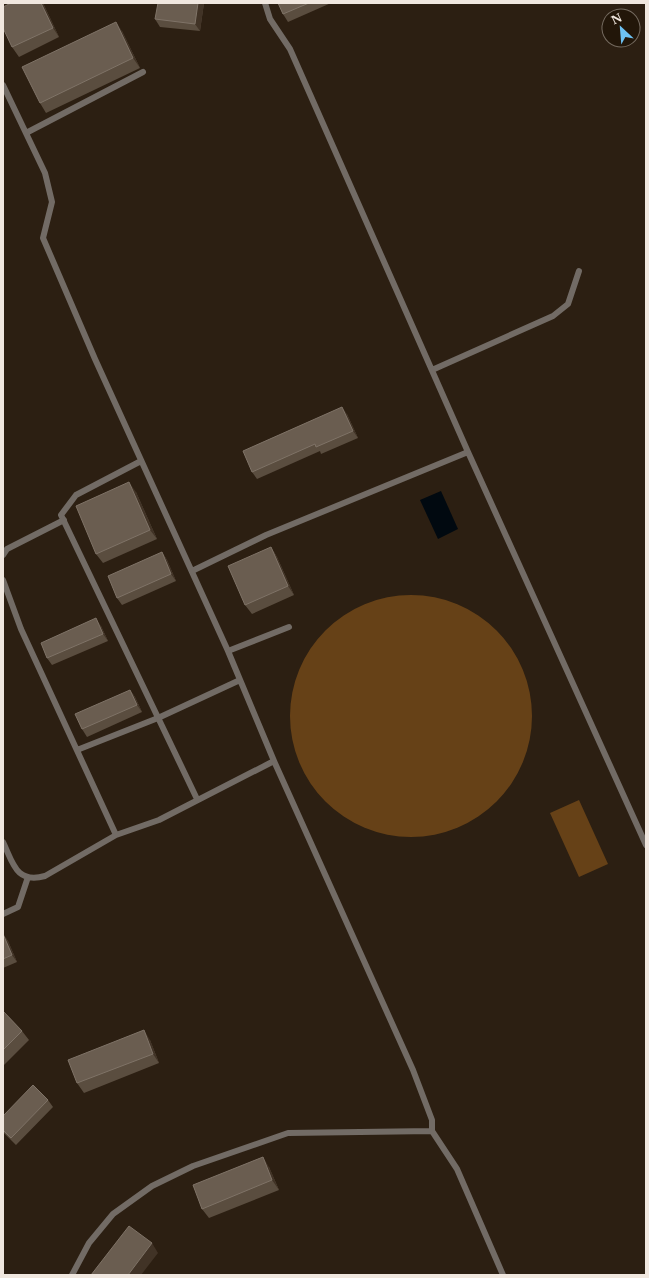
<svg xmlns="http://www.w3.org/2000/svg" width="649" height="1278" font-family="'Libre Baskerville',serif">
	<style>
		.green { fill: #664117 }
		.water { fill: #010910 }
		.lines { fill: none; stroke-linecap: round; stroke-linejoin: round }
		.lane { stroke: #726b65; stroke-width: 6 }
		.wall { fill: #5a4d3f }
		.shaded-wall { fill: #413326 }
		.building { fill: #6a5d50; stroke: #7f7367 }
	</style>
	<rect width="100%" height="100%" fill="#2c1f12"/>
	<path class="green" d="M290 716a121 121 0 1 1 242 0a121 121 0 1 1-242 0Z
		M579 800 608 864 579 877 550 813Z"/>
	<path class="water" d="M441 491 458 529 438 539 420 500Z"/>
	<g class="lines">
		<path class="lane" d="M265 3 270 19 290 49 468 452 646 845
			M3 85 45 173 52 202 43 238 95 359 228 651 274 761
			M26 133 143 72
			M432 370 553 316 568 304 579 271
			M141 461 76 495 61 515 197 799
			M3 555 7 549 64 520
			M192 571 266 535 468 452
			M3 580 21 629 116 835
			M228 651 289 627
			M77 750 158 718 240 680
			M3 842C13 863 16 884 45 876L116 835 159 820 274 761 413 1070 432 1120V1131L457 1169 503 1275
			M3 914 18 907 28 877
			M72 1275 89 1243 113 1214 152 1186 193 1166 288 1133 432 1131"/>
	</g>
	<path class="wall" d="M11 3H43L59 37 19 57 12 47Z
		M204 3 200 31 160 27 155 19Z
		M278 3H331L288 22 283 14Z
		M122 31 140 68 46 113 40 103Z
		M347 414 358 438 321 454 320 451 257 479 252 472Z
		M136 492 157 539 103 563 96 554Z
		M271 547 277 557 294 595 252 614 245 605Z
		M162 552 167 560 176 581 122 605 117 598Z
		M101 626 108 641 52 665 47 658Z
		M130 690 135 697 142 712 87 737 82 729Z
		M3 934 8 941 17 962 3 968Z
		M3 1011 22 1031 29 1040 3 1066Z
		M150 1040 159 1063 84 1093 77 1083Z
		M48 1100 53 1107 16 1145 3 1132V1116Z
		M269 1167 279 1190 209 1218 202 1209Z"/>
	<path class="shaded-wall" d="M41 3H43L59 37 53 28Z
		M198 3H204L200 31 195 24Z
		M116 22 122 31 140 68 133 58Z
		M342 407 347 414 358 438 353 431Z
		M129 482 136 492 157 539 150 530Z
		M271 547 277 557 294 595 288 586Z
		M162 552 167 560 176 581 171 574Z
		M96 618 101 626 108 641 103 634Z
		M130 690 135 697 142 712 137 705Z
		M3 934 8 941 17 962 12 955Z
		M144 1030 150 1040 159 1063 153 1054Z
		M263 1157 269 1167 279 1190 272 1180Z
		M152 1243 158 1253 141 1275H128Z"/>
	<path class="building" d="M11 3H41L53 28 12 47 3 28V7Z
		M158 3H198L195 24 155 19Z
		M278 3H309L283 14Z
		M116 22 133 58 40 103 22 67Z
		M342 407 353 431 316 447 315 444 252 472 243 451Z
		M129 482 150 530 96 554 76 506Z
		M271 547 288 586 245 605 228 566Z
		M162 552 171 574 117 598 108 576Z
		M96 618 103 634 47 658 41 643Z
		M130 690 137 705 82 729 75 714Z
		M3 934 12 955 3 959Z
		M3 1011 22 1031 3 1050Z
		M144 1030 153 1054 77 1083 68 1060Z
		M33 1085 48 1100 11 1138 3 1130V1116Z
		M263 1157 272 1180 202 1209 193 1185Z
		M129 1226 152 1243 128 1275H91Z"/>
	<rect width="649" height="1278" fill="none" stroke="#f0e7df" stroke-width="8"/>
	<g transform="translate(621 28) rotate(334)"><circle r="19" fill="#221609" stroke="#746a5f"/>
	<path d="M0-3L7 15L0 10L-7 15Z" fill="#6ec2f3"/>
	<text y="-6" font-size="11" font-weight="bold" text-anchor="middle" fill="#f0e7df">N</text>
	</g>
</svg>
